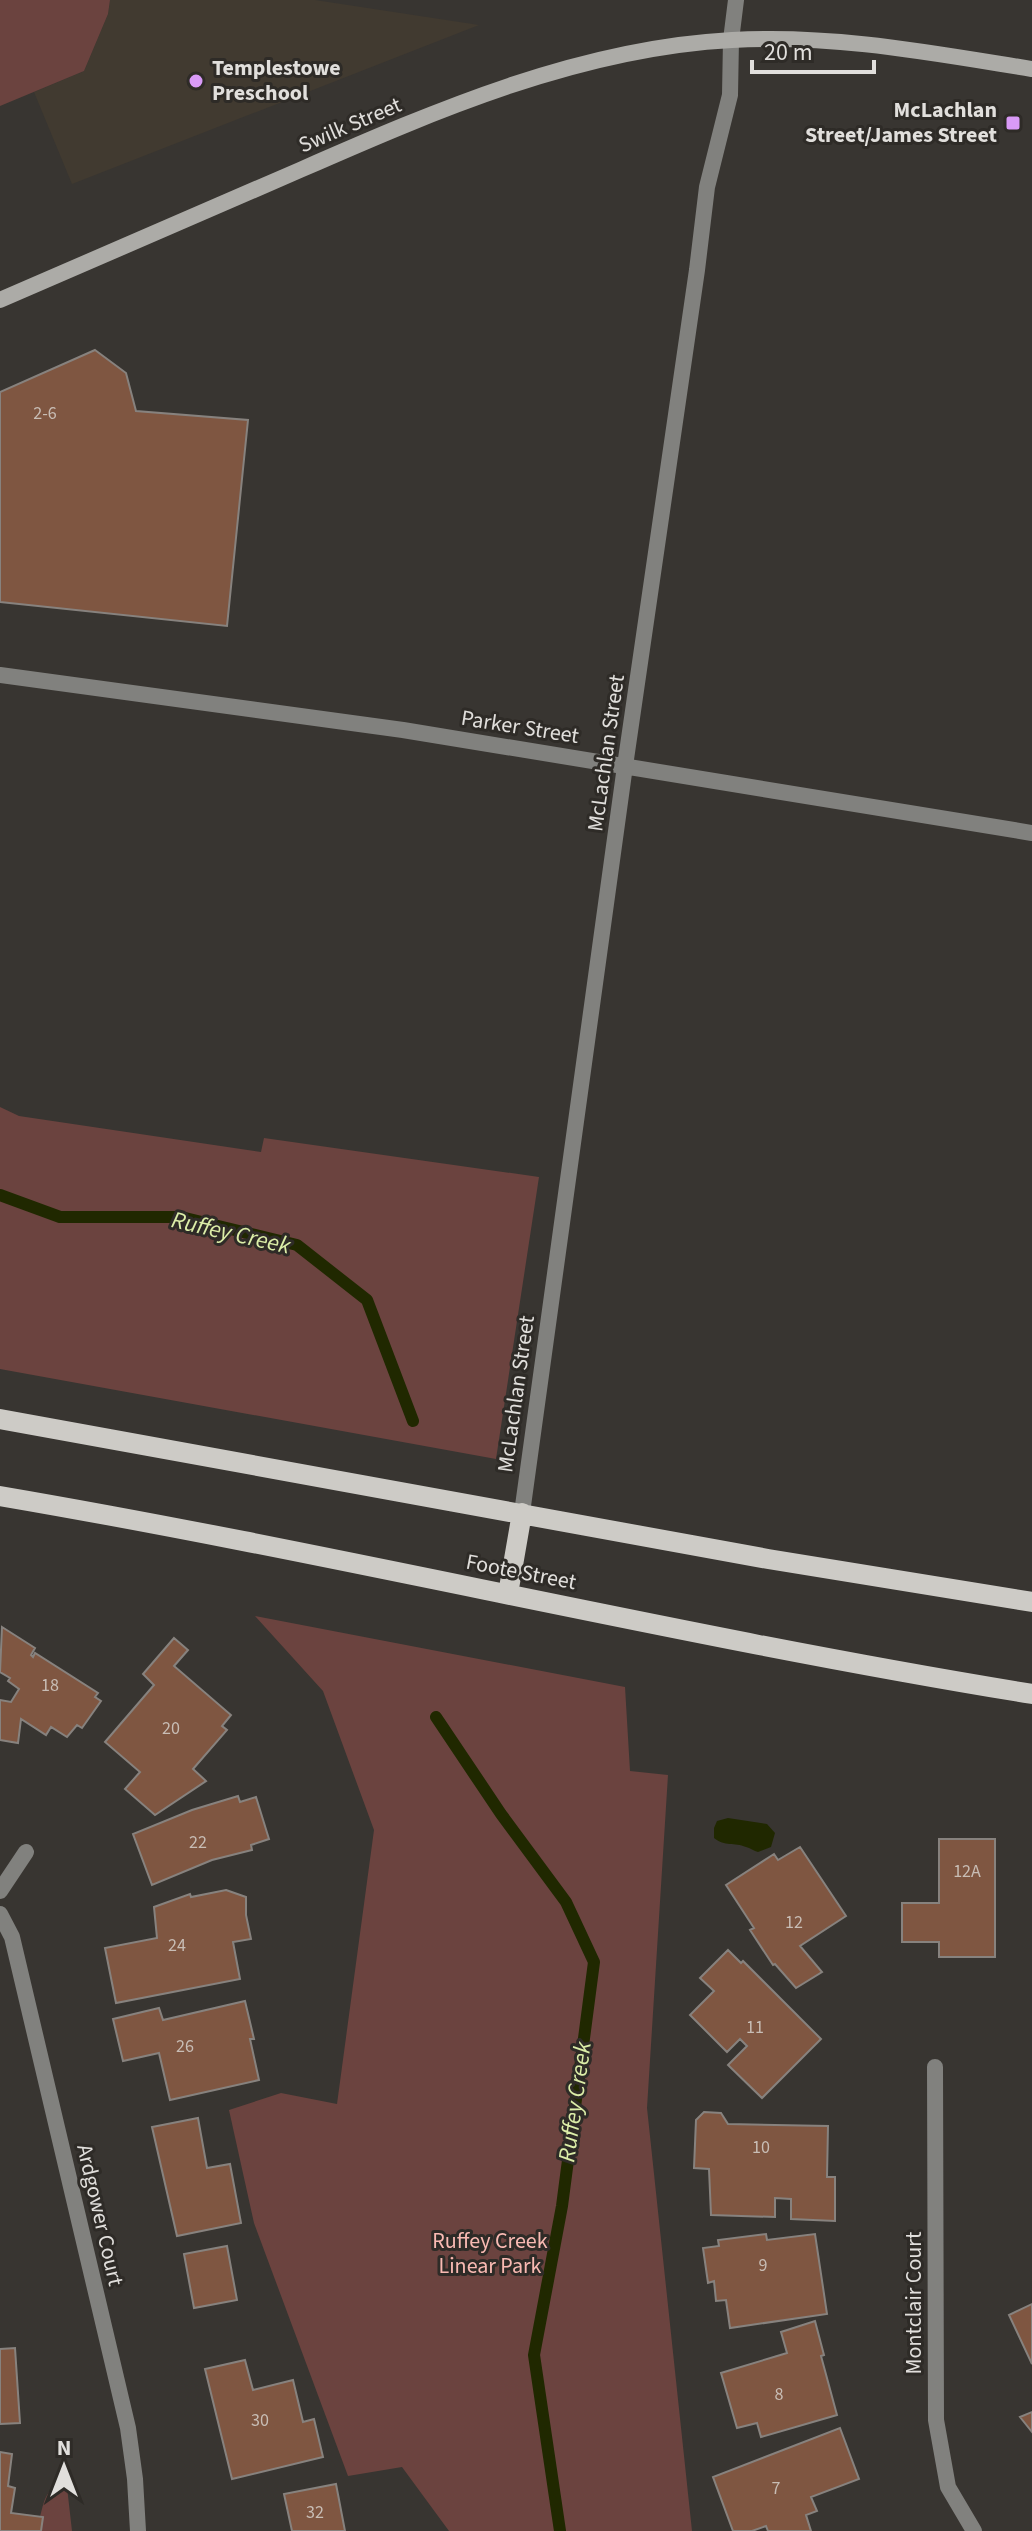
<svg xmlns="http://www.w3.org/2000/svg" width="1032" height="2531" font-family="'Source Sans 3',sans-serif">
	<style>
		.built { fill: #413a30 }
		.green { fill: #6b433f }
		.water { fill: #202800 }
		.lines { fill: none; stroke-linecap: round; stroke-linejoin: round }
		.stream { stroke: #202800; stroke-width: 12 }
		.building { fill: #7f5641; stroke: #87827e; stroke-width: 2 }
		.minor { stroke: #81817e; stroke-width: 16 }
		.secondary { stroke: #acaba7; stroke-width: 16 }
		.primary { stroke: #cdcbc6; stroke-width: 20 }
		.poi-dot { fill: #d99af7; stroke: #2e2b27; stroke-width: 3 }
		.labels { text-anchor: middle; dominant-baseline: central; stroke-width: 6; stroke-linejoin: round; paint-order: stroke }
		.number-label { font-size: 18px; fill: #c8bdb5 }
		.poi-label { font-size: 22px; font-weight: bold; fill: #e1dfdc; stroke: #2e2b27; text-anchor: start }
		.street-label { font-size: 22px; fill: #e1dfdc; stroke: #2e2b27 }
		.park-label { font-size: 22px; fill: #f9bab3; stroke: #2e2b27 }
		.water-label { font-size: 24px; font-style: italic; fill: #dceea8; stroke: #2e2b27 }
	</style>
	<rect width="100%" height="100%" fill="#383531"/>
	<path class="built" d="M110 0H315L479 25 72 184 34 92 84 71 108 14Z"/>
	<path class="green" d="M0 0H110L108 14 84 71 0 106Z
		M0 1107 19 1116 261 1152 264 1138 539 1177 496 1459 0 1369Z
		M255 1616 625 1687 630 1771 668 1775 647 2108 692 2531H449L402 2467 348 2476 254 2223 229 2110 281 2093 337 2104 374 1830 323 1691Z
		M61 2484 67 2487 72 2531H41L43 2517H40C44 2502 45 2490 61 2484Z"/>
	<path class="water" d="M728 1818 767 1824 775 1833 771 1847 758 1852C754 1851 750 1848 746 1847 734 1842 725 1847 714 1838V1828L717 1821Z"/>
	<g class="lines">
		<path class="stream" d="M0 1195 60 1217H181L297 1245 367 1300 413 1421
			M436 1717 501 1814 566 1902 594 1962 562 2206 534 2355 560 2531"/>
	</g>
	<path class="building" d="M95 350 126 373 136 411 248 420 227 626 0 602V392Z
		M2 1627 35 1648 31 1655 33 1657 35 1653 98 1693 95 1697 101 1701 82 1728 77 1725 67 1737 51 1727 46 1735 21 1719 18 1743 0 1740V1700L11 1702 19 1689 8 1681 10 1678 0 1672Z
		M174 1638 188 1650 174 1666 231 1715 222 1726 227 1730 193 1769 206 1781 155 1815 125 1789 140 1772 105 1742 154 1685 143 1674Z
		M238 1796 240 1802 256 1797 269 1839 251 1845 252 1850 212 1860 152 1885 133 1834 192 1810Z
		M939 1839H995V1957H939V1942H902V1903H939Z
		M800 1847 846 1916 800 1946 822 1972 796 1988 775 1964 773 1965 750 1930 754 1928 726 1885 774 1854 778 1860Z
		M226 1890 246 1897V1915L251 1939 233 1942 240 1979 116 2003 105 1948 157 1938 154 1907 190 1894 191 1897Z
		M728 1950 741 1963 743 1961 821 2039 762 2098 728 2065 747 2046 740 2039 727 2052 690 2015 714 1991 700 1978Z
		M245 2001 254 2039H250L259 2080 170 2100 159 2053 123 2061 113 2019 159 2008 163 2020Z
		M704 2112 721 2113 728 2124 828 2126 827 2177H835V2221L791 2219V2199L775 2198V2217L711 2215 709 2169 694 2168 696 2120Z
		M198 2118 207 2168 230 2164 241 2223 177 2236 152 2127Z
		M766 2234 767 2240 815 2234 827 2314 730 2328 726 2300 716 2301 714 2281 708 2283 703 2248 719 2246 718 2240Z
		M227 2246 237 2300 194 2308 184 2254Z
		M1032 2304V2364L1009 2315Z
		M815 2321 824 2355 821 2356 837 2415 761 2437 757 2423 737 2428 721 2373 787 2353 781 2332Z
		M15 2348 20 2423 0 2424V2349Z
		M245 2360 253 2390 293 2380 303 2422 314 2419 323 2457 232 2479 205 2369Z
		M1032 2412V2432L1020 2417Z
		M840 2428 859 2479 811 2497 817 2511 806 2515 811 2531H768L766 2526 752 2531H733L713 2477Z
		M0 2452 12 2454 8 2486 15 2488 11 2513 43 2517 41 2531H0Z
		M336 2484 345 2531H292L284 2494Z"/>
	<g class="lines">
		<path class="minor" d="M0 675 403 730 1032 833
			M522 1513 625 766 697 270 707 187 730 95 731 40 736 0
			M0 1891 26 1852
			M0 1914 12 1937 128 2428 135 2479 138 2531
			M935 2067 936 2420 948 2487 974 2531"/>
		<path class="secondary" d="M0 300C100 256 200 213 300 170 437 110 580 48 732 40 833 34 932 53 1032 69"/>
		<path class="primary" d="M0 1419 768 1559 1032 1602
			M0 1496C345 1555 686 1638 1032 1694
			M508 1594 522 1513"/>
	</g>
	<g class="poi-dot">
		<circle cx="196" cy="81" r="8"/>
		<rect x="1005" y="115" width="16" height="16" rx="4"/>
	</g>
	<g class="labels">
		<g class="number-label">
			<text x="45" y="413">2-6</text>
			<text x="50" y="1685">18</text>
			<text x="171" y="1728">20</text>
			<text x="198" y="1842">22</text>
			<text x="967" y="1871">12A</text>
			<text x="794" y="1922">12</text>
			<text x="177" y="1945">24</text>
			<text x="755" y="2027">11</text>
			<text x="185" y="2046">26</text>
			<text x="761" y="2147">10</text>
			<text x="763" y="2265">9</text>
			<text x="779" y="2394">8</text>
			<text x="260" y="2420">30</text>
			<text x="776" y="2488">7</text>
			<text x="315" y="2512">32</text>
		</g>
		<g class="poi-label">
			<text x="212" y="68">Templestowe<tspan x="212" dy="25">Preschool</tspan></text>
			<text x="997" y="110" text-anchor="end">McLachlan<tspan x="997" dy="25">Street/James Street</tspan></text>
		</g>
		<g class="street-label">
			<text transform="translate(350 125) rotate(-23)">Swilk Street</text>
			<text transform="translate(520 727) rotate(9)">Parker Street</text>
			<text transform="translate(606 753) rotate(-82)">McLachlan Street</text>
			<text transform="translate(516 1394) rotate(-82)">McLachlan Street</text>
			<text transform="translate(521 1572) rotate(11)">Foote Street</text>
			<text transform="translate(100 2215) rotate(77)">Ardgower Court</text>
			<text transform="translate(914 2303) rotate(-90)">Montclair Court</text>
		</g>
		<g class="park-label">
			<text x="490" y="2241">Ruffey Creek<tspan x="490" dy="25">Linear Park</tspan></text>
		</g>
		<g class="water-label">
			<text transform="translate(231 1233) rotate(13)">Ruffey Creek</text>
			<text transform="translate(575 2102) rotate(-82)">Ruffey Creek</text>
		</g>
	</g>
	<g transform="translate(64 2467)" stroke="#2e2b27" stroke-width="6" paint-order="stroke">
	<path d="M0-6L14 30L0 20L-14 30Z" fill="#e1dfdc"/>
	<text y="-12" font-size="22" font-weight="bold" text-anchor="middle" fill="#e1dfdc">N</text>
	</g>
	<path d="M752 60v12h122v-12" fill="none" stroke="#e1dfdc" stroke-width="4"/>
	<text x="764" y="60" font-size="24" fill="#e1dfdc" stroke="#2e2b27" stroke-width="6" paint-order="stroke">20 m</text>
</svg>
